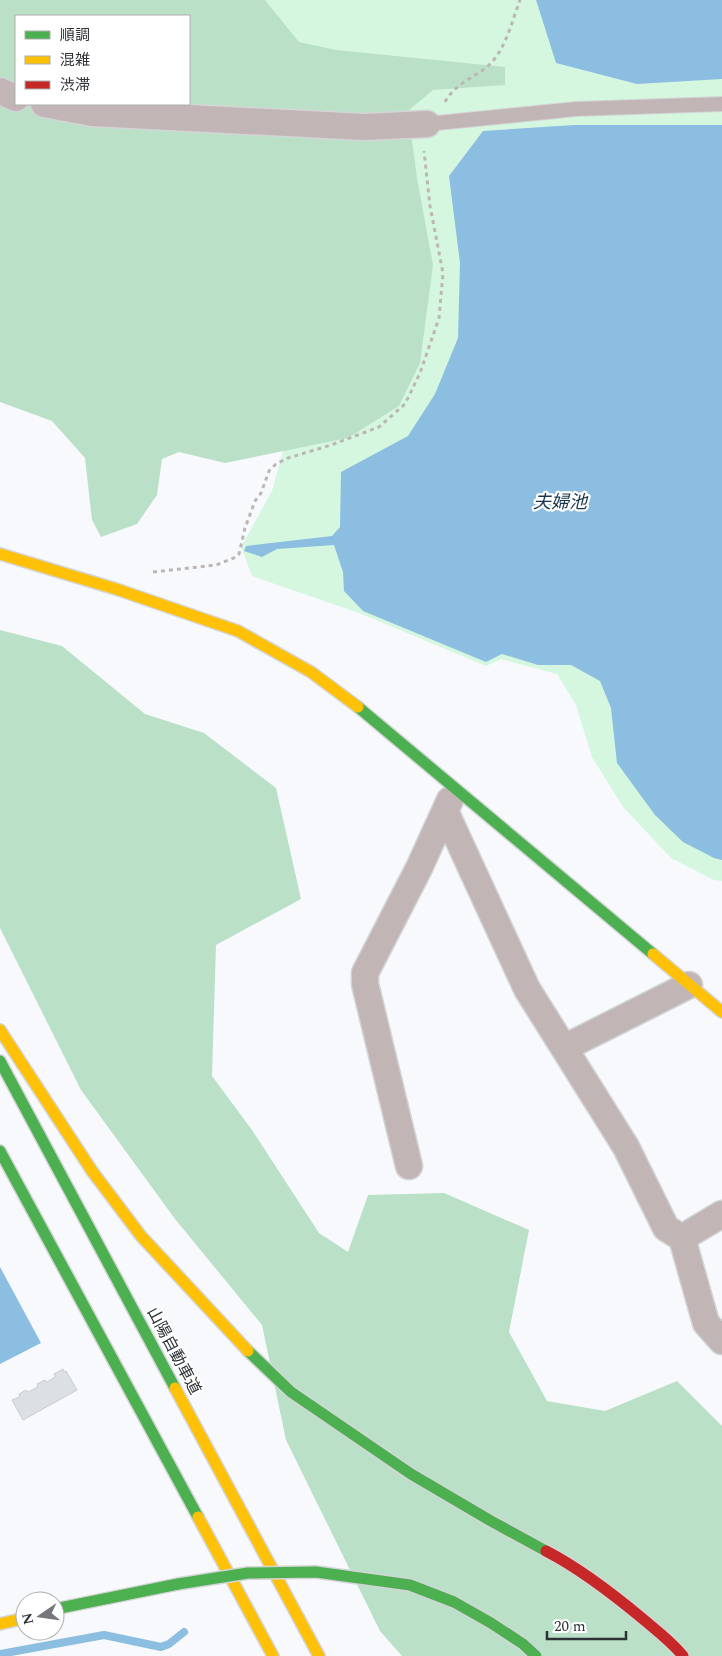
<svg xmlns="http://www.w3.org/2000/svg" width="722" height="1656" font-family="Spectral,'Noto Sans JP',serif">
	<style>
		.green { fill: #d5f7e0 }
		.forest { fill: #bae1c7; fill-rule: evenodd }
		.water { fill: #8bbee0 }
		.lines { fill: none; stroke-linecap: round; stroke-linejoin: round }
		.stream { stroke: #8bbee0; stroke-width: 8 }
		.building { fill: #dbe0e5; stroke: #c9cbce }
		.lane-casing { stroke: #d4d5d7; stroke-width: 16 }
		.street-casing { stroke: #d4d5d7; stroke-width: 29 }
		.fast-casing { stroke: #d4d5d7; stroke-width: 14 }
		.slow-casing { stroke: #d4d5d7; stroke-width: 14 }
		.jam-casing { stroke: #d4d5d7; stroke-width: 14 }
		.path { stroke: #bcb6b5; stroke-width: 3; stroke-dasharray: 4 4; stroke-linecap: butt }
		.lane { stroke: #c1b6b5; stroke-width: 14 }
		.street { stroke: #c1b6b5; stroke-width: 26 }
		.fast { stroke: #4caf50; stroke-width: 11 }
		.slow { stroke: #ffc107; stroke-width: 11 }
		.jam { stroke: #c62828; stroke-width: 11 }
		.fast-bridge-casing { stroke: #d4d5d7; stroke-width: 14; stroke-linecap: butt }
		.fast-bridge { stroke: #4caf50; stroke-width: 11 }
		.labels { text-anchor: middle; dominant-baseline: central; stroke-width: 4.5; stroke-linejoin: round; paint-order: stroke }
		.street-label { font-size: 16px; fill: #2e3135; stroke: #fff }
		.water-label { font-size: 18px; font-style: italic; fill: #18374c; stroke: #fff }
	</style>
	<rect width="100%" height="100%" fill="#f7f9fc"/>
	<path class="green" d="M226 0H722V881L714 880 671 858 623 807 592 757 576 705 557 674 501 659 486 666 359 613 252 576 241 547 272 491 283 451Z"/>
	<path class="forest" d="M0 0H265L299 42 336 50 505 67V85L433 90 408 111 417 178 433 265 420 363 399 406 348 438 225 463 179 452 162 459 157 495 137 524 101 537 92 520 85 458 52 421 0 402ZM16 16H189V104H16Z
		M0 630 62 646 145 714 204 733 276 788 301 899 216 945 212 1076 252 1130 319 1233 348 1252 368 1195 444 1193 529 1230 509 1332 547 1401 605 1411 677 1381 722 1426V1656H402L380 1631 286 1440 262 1325 175 1219 81 1090 0 928Z"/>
	<path class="water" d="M536 0H722V79L637 84 556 63Z
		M574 125H722V860L714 858 683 842 655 815 617 763 611 708 600 681 571 665H538L502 654 486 662 363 611 344 591 343 572 334 545 277 549 262 557 244 551 246 546 332 536 340 527 341 472 408 436 435 394 458 338 460 263 449 176 483 131Z
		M0 1267 41 1343 0 1364Z"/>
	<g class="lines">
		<path class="stream" d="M0 1654 104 1635 161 1647 169 1644 184 1632"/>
	</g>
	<path class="building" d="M63 1369 64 1372 66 1371 77 1390 23 1420 12 1400 20 1397 19 1394 26 1390 28 1392 38 1387 37 1384 45 1380 47 1382 55 1377 54 1374Z"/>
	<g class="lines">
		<defs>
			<path id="lane" d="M427 124 576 109 722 104"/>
			<path id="street" d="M0 91 16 98
				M44 104 92 113 365 127 427 124
				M445 811 527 989 626 1147 666 1228 682 1238 706 1323 722 1341
				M564 1048 689 985
				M409 1166 365 984V973L419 868 450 800
				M682 1238 722 1214"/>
			<path id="fast" d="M358 707 653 954
				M0 1061 175 1388
				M0 1151 198 1517
				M248 1351 291 1392 411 1474 491 1521 546 1551
				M55 1609 178 1584"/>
			<path id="slow" d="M0 554 116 589 238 631 311 672 358 707
				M653 954 722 1012
				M0 1030 92 1171 141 1236 248 1351
				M175 1388 319 1656
				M198 1517 273 1656
				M0 1624 25 1618"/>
			<path id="jam" d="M546 1551C581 1569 613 1594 643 1619 657 1631 672 1642 683 1656"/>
		</defs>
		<use href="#lane" class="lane-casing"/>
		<use href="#street" class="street-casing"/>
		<use href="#fast" class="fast-casing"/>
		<use href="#slow" class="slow-casing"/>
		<use href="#jam" class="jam-casing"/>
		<path class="path" d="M445 102C455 83 475 78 490 64 506 48 512 21 520 0
			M153 572 216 565 236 557 239 554 245 528 255 501 261 493 269 471 276 464 288 458 331 445 379 427 405 404 420 373 439 318 443 273 430 206 424 151"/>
		<use href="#lane" class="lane"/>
		<use href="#street" class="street"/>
		<use href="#fast" class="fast"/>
		<use href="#slow" class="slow"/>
		<use href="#jam" class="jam"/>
		<defs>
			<path id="fast-bridge" d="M178 1584 248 1573 316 1572 410 1585 454 1602 491 1623 523 1644 536 1656"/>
		</defs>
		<use href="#fast-bridge" class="fast-bridge-casing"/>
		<use href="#fast-bridge" class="fast-bridge"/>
	</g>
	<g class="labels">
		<g class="street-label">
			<text transform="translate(174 1351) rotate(62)">山陽自動車道</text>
		</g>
		<g class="water-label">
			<text x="560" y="502">夫婦池</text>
		</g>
	</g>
	<rect x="15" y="15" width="175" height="90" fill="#ffffff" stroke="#abadae"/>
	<rect x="25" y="31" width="25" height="8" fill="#4caf50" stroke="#abadae"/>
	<text x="60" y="40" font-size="15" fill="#2e3135">順調</text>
	<rect x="25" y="56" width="25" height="8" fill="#ffc107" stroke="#abadae"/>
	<text x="60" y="65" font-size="15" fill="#2e3135">混雑</text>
	<rect x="25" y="81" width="25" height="8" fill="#c62828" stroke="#abadae"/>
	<text x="60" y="90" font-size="15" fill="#2e3135">渋滞</text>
	<g transform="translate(40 1616) rotate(257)"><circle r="24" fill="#ffffff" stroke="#abadae"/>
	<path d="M0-4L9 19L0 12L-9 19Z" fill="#74777b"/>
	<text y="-8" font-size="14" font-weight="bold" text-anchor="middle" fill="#2e3135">N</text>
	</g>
	<path d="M547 1631v8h79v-8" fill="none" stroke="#2e3135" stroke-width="2.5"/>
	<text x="554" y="1631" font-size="15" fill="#2e3135" stroke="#ffffff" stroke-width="4" paint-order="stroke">20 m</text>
</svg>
